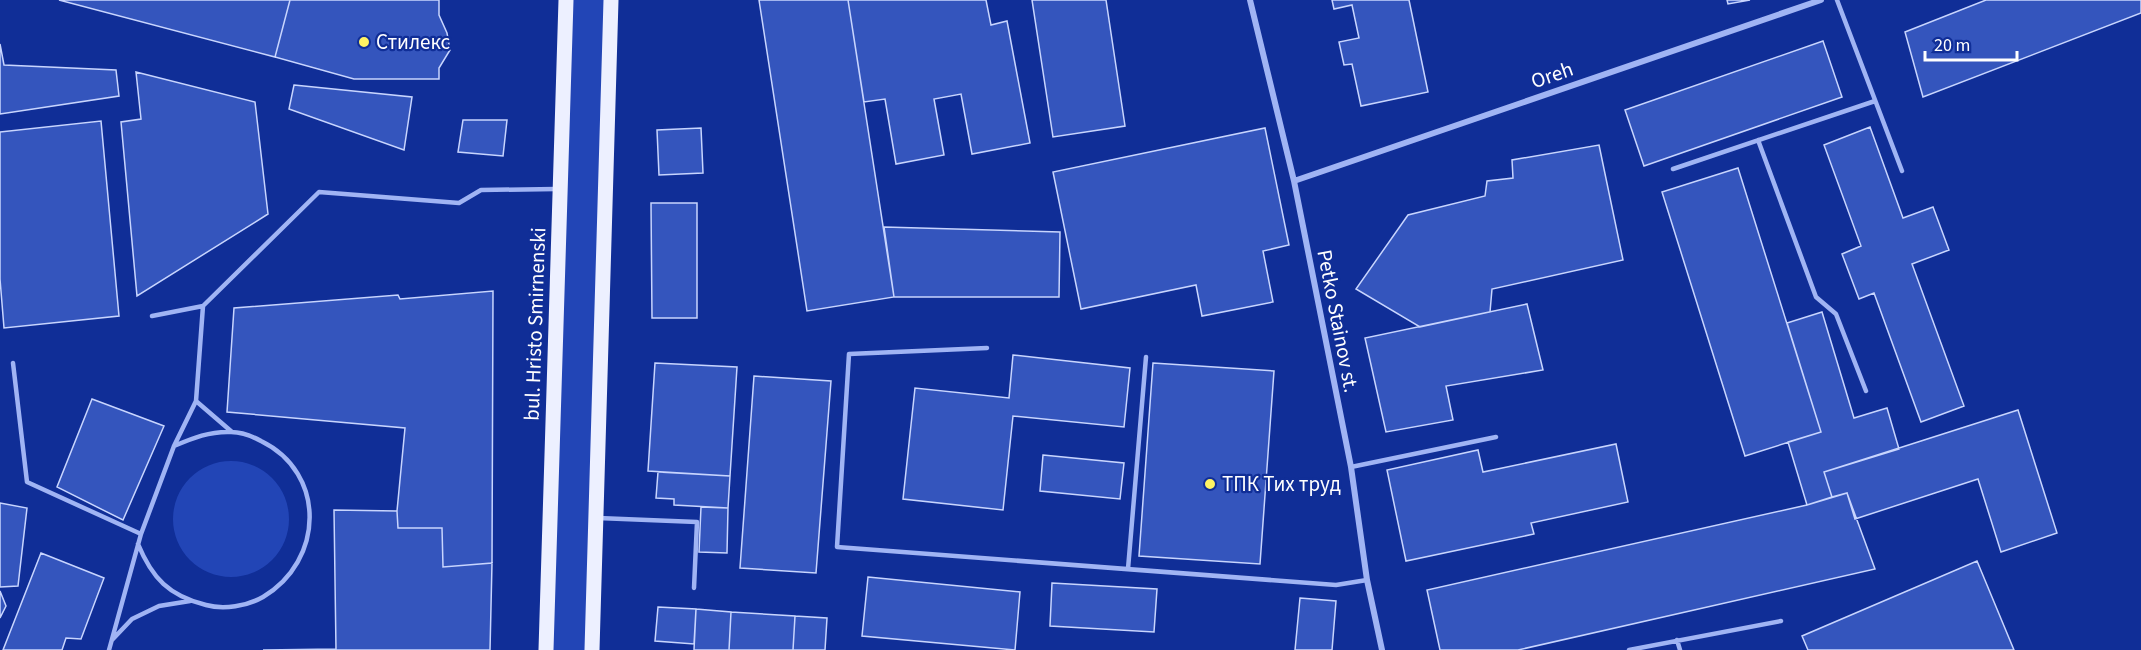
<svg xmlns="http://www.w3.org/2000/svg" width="2141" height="650" font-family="'Source Sans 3',sans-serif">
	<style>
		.green { fill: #2245b6 }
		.building { fill: #3455bd; stroke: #c8d5fe; stroke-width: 1.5 }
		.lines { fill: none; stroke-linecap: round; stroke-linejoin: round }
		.lane { stroke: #a0b4f4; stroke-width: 4.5 }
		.street { stroke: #a0b4f4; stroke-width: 6 }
		.primary { stroke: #edf0ff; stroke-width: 15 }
		.poi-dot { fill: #fff363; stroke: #102e97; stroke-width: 2 }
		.labels { text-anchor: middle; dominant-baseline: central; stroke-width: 4.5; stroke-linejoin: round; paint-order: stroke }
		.poi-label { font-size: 21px; fill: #fff; stroke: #102e97; text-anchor: start }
		.street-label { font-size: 21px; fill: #fff; stroke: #102e97 }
	</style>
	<rect width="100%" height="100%" fill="#102e97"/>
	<path class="green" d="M566 0H611L592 650H546Z
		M173 519a58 58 0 1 1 116 0a58 58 0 1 1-116 0Z"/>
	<path class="building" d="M59 0H290L275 57Z
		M290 0H439V15L447 33 450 50 439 68V79H354L275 57Z
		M759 0H848L894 297 807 311Z
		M848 0H986L991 25 1007 21 1030 143 972 154 961 94 934 99 944 155 896 164 885 99 864 102Z
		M1032 0H1106L1125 126 1053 137Z
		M1332 0H1409L1428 92 1361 106 1352 64 1344 65 1339 42 1359 38 1352 5 1334 9Z
		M1727 0H1750L1728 4Z
		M1986 0H2141V13L1923 97 1905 32Z
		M1823 41 1842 97 1644 166 1625 110Z
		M0 44 4 65 116 70 119 96 0 114Z
		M136 72 255 102 268 214 137 296 121 122 141 119Z
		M294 85 412 97 404 150 289 109Z
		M463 120H507L503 156 458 152Z
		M101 121 119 316 4 328 0 279V132Z
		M1870 127 1903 218 1933 207 1949 250 1912 264 1964 406 1921 422 1874 293 1859 299 1842 254 1861 246 1824 145Z
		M701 128 703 173 659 175 657 130Z
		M1265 128 1289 245 1263 251 1273 302 1202 316 1196 285 1081 309 1053 172Z
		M1599 145 1623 260 1492 289 1490 312 1420 327 1356 289 1408 215 1485 196 1487 181 1513 178 1512 160Z
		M1738 168 1821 432 1745 456 1662 192Z
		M651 203H697V318H652Z
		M884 227 1060 232 1059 297H894Z
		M493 291 492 563 443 567 442 528H398L397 511 405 428 227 412 234 308 398 295 400 299Z
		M1527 304 1543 370 1446 386 1453 420 1386 432 1365 338Z
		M1822 312 1854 418 1887 408 1899 449 1824 472 1832 497 1807 505 1788 442 1821 432 1787 323Z
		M1013 355 1130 368 1124 427 1013 416 1003 510 903 499 915 388 1009 398Z
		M655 363 737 367 730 476 648 471Z
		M1153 363 1274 371 1260 564 1139 556Z
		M754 376 831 381 816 573 740 568Z
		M92 399 164 426 123 520 57 487Z
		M2018 410 2057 533 2001 552 1978 479 1855 519 1847 493 1832 497 1824 472Z
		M1616 444 1628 502 1531 523 1534 534 1406 561 1387 470 1478 450 1483 472Z
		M1043 455 1124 463 1120 499 1040 491Z
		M658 472 730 476 728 508 674 505V499L656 498Z
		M1847 493 1875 569 1518 650H1440L1427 590 1807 505Z
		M0 503 27 508 18 586 0 587Z
		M701 507 728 508 727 553 699 552Z
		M334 510 397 511 398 528H442L443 567 492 563 490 650H263L336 649Z
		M41 553 104 578 81 639 66 638 62 650H3Z
		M1977 561 2014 650H1808L1802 636Z
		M868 577 1020 592 1015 650 862 636Z
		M1052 583 1157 589 1154 632 1050 626Z
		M0 591 6 606 0 618Z
		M1300 598 1336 601 1332 650H1295Z
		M658 607 696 609 694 644 655 641Z
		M696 609 731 612 729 650H694Z
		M731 612 795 616 793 650H729Z
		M795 616 827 618 825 650H793Z"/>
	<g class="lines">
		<path class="lane" d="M1837 0 1902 171
			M1758 140 1816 297 1836 314 1866 391
			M1673 169 1875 101
			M152 316 203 306 319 192 459 203 481 190 556 189
			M987 348 849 354 837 547 1336 585 1367 580
			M13 363 27 482 141 534
			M196 401 232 432
			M1351 467 1496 437
			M598 518 697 522 694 588
			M138 544C152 578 169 596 206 605 224 610 247 606 263 597 324 561 327 473 261 441 252 436 241 432 231 432 210 431 193 438 174 446
			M1128 569 1146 357
			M112 640 132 619 159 606 190 601
			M1677 640 1680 650
			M109 650 141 534 174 446 196 401 203 306
			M1629 650 1781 621"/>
		<path class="street" d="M1250 0 1294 181 1351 467 1367 580 1382 650
			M1294 181 1821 0"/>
		<path class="primary" d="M546 650 566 0
			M592 650 611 0"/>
	</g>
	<g class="poi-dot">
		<circle cx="364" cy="42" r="6"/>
		<circle cx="1210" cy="484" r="6"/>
	</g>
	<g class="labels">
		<g class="poi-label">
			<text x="376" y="42">Стилекс</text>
			<text x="1222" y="484">ТПК Тих труд</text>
		</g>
		<g class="street-label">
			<text transform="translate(1552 75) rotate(-19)">Oreh</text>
			<text transform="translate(1338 321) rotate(79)">Petko Stainov st.</text>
			<text transform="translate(535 324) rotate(-88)">bul. Hristo Smirnenski</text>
		</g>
	</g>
	<path d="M1925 51v9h92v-9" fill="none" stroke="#ffffff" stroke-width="3"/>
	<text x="1934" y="51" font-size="18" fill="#ffffff" stroke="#102e97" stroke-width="4.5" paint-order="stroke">20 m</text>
</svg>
